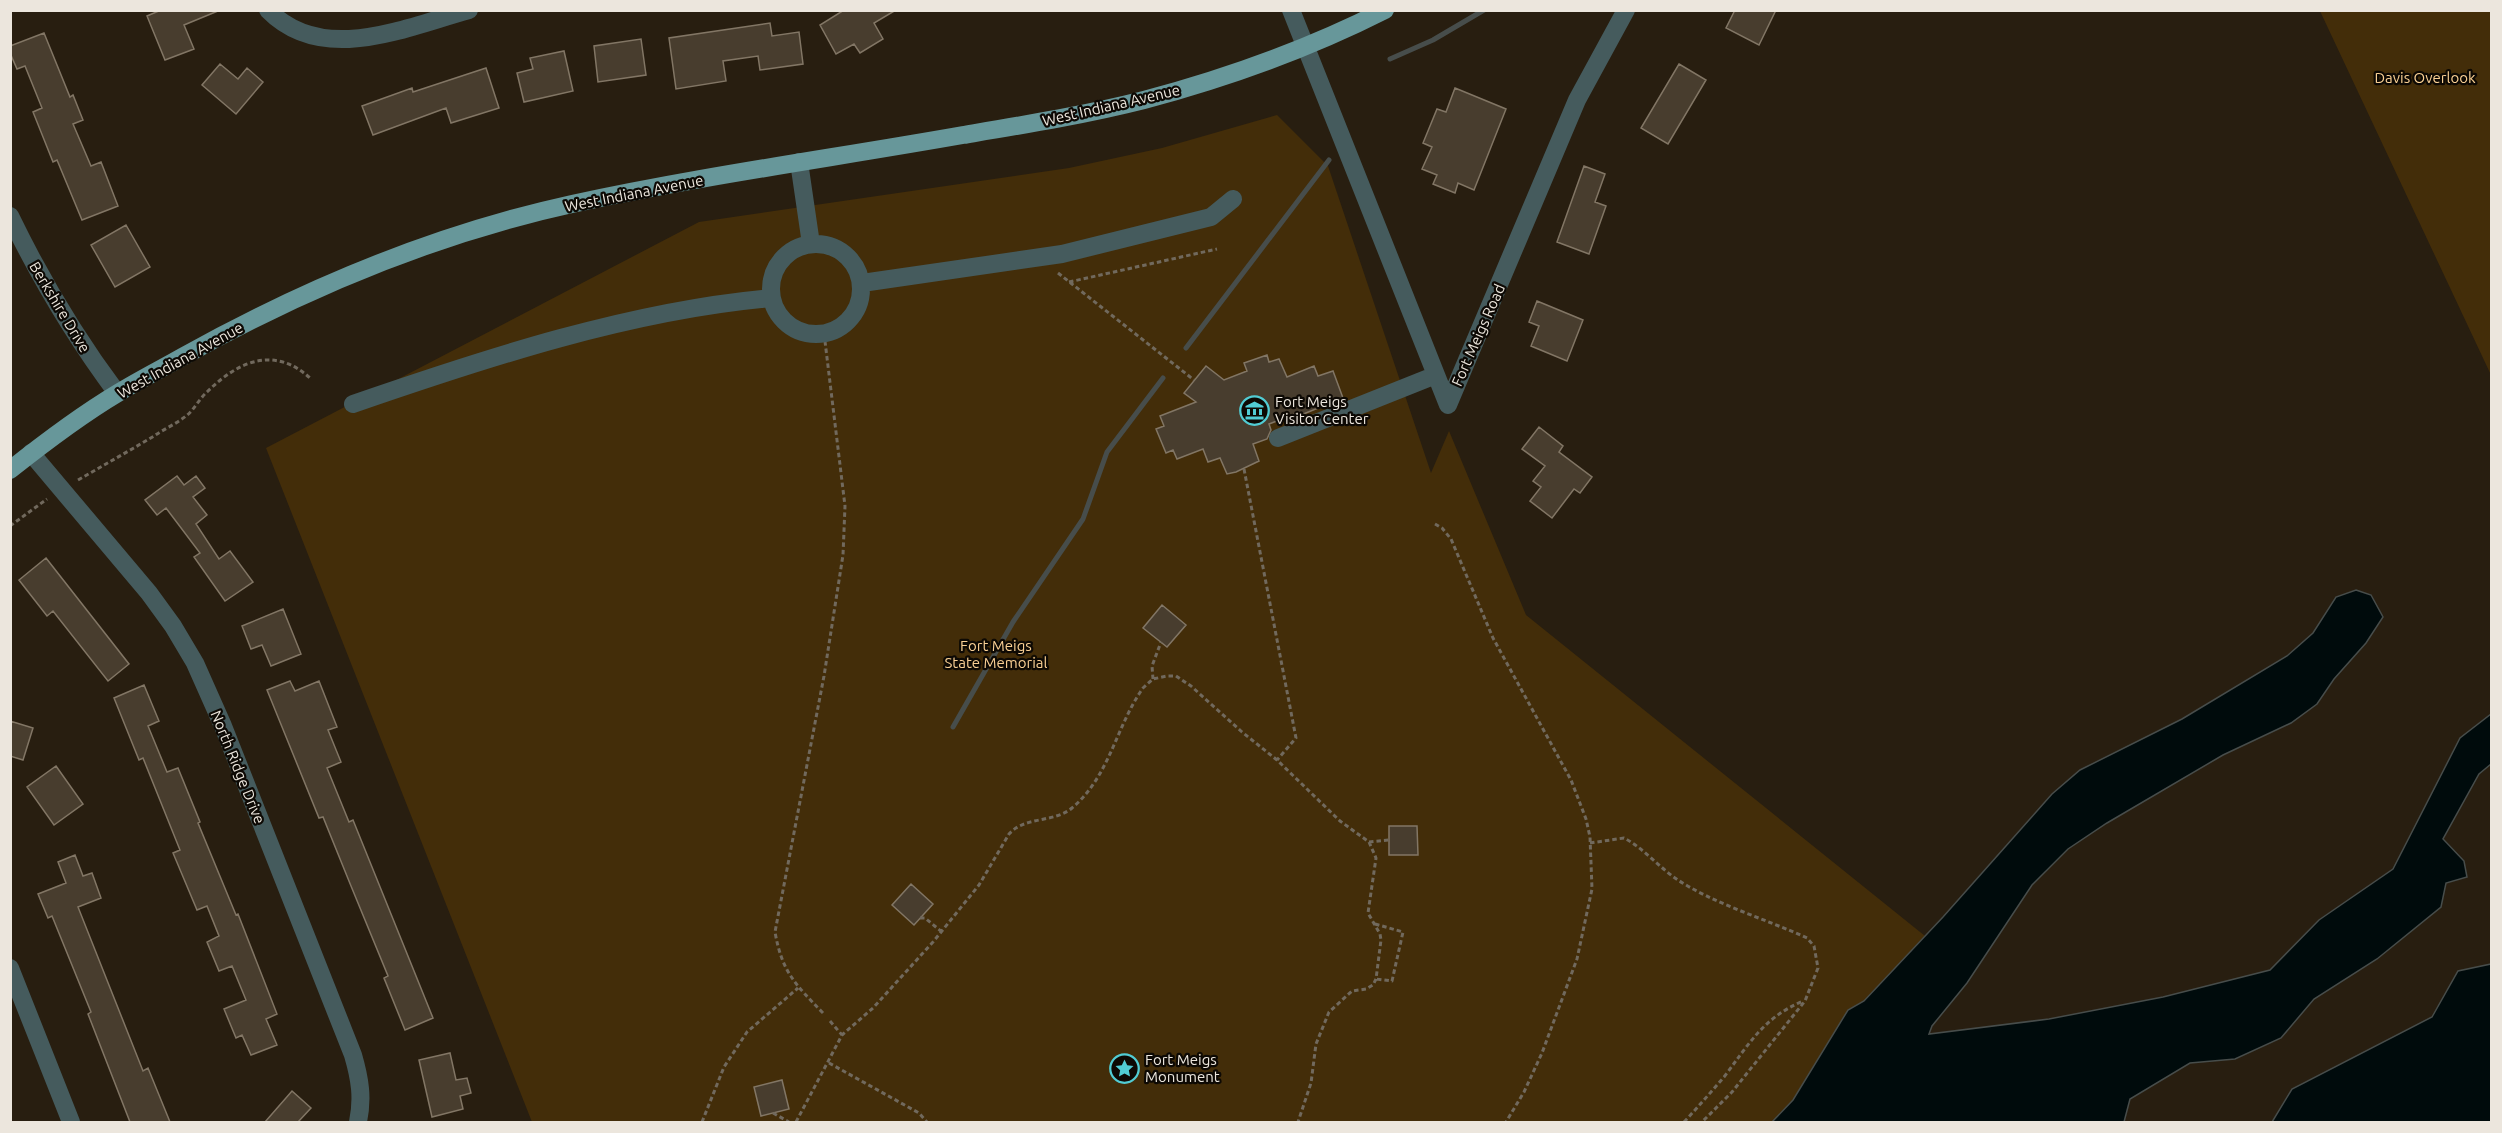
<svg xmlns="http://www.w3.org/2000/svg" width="2502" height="1133" font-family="Ubuntu,sans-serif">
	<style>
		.green { fill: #432d09 }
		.water { fill: #000b0c; stroke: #474d4b; stroke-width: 1.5 }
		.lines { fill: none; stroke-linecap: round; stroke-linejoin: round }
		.stream { stroke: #474d4b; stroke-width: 5 }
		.building { fill: #483d2e; stroke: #827665; stroke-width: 1.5 }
		.path { stroke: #71695d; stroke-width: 3; stroke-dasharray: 4.5 3; stroke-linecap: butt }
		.minor { stroke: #455b5d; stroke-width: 18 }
		.major { stroke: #67979a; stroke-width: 18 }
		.labels { text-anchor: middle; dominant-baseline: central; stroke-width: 4.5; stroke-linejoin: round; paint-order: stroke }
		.park-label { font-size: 15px; fill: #fad094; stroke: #0d0904 }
		.street-label { font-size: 15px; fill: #ece6dd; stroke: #0d0904 }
		.poi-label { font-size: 15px; fill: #ece6dd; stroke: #0d0904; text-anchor: start }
	</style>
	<rect width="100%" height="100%" fill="#281e10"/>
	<path class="green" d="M2320 11H2491V375Z
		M1277 115 1328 166 1431 473 1449 431 1526 615 1925 936 1864 1001 1848 1010 1793 1100 1772 1122H532L266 448 699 222 1069 168 1162 148Z"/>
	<path class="water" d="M2356 590 2371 595 2383 617 2366 643 2334 679 2317 704 2291 723 2223 755 2107 823 2068 849 2032 885 1967 983 1932 1026 1929 1034 2049 1019 2163 997 2270 970 2319 920 2393 869 2460 738 2491 714V764L2479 774 2443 839 2464 861 2467 877 2446 883 2441 907 2377 959 2314 999 2281 1038 2235 1059 2190 1063 2130 1099 2124 1122H1772L1793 1100 1848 1010 1864 1001 1943 917 2052 794 2080 770 2182 719 2287 656 2313 633 2336 597Z
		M2491 964V1122H2272L2292 1089 2432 1017 2458 971Z"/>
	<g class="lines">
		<path class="stream" d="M1390 59 1433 40 1484 10
			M1186 348 1329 160
			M953 727 1013 622 1083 519 1107 452 1163 378"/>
	</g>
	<path class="building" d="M161 10H218V11L184 25 194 49 165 60 147 16Z
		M844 10H896L874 23 883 39 860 53 854 44 836 54 820 25Z
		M1735 10H1776L1759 45 1726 28Z
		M770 23 772 36 799 32 803 64 760 70 758 56 723 61 726 81 676 89 669 38Z
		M44 33 70 97 73 95 83 120 73 124 91 166 101 162 118 206 82 220 57 160 53 162 33 112 42 108 25 66 17 69 10 53V46Z
		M641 39 646 75 598 82 594 46Z
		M564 51 573 91 524 102 517 73 533 69 530 58Z
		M220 64 238 79 247 68 263 82 236 114 202 85Z
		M1679 64 1706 80 1668 144 1641 128Z
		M486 68 499 108 451 123 446 108 373 135 362 106 412 88 413 92Z
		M1455 88 1506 109 1474 190 1458 183 1455 193 1433 184 1437 175 1422 169 1432 147 1423 143 1437 109 1446 112Z
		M1584 166 1605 174 1595 202 1606 206 1589 254 1557 242Z
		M126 225 150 267 115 287 91 245Z
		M1537 301 1583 320 1567 361 1531 346 1539 326 1529 322Z
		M1267 355 1269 362 1279 359 1287 377 1314 366 1318 376 1333 371 1343 398 1301 415 1300 412 1269 424 1271 430 1267 439 1253 444 1259 461 1236 472 1227 474 1220 458 1208 462 1203 449 1177 459 1173 450 1166 453 1156 429 1164 426 1160 416 1196 402 1184 393 1206 366 1224 380 1247 371 1244 363Z
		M1539 427 1563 446 1559 452 1592 477 1580 493 1574 489 1552 518 1530 501 1541 487 1533 481 1545 466 1522 449Z
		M177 476 184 485 196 476 205 488 193 497 207 515 196 524 219 559 230 551 253 582 225 601 194 557 200 553 166 508 157 515 145 500Z
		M46 558 129 664 108 681 53 611 47 616 19 580Z
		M1162 605 1186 625 1167 647 1143 628Z
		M283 609 301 654 271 666 262 645 251 649 242 626Z
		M290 681 295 691 319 681 337 727 328 730 341 762 327 768 349 822 353 820 433 1018 405 1030 384 978 388 976 351 886 323 817 319 818 267 690Z
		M144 685 159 721 148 726 167 772 178 768 200 822 198 823 236 915 238 914 277 1014 266 1019 277 1045 251 1055 242 1035 236 1038 224 1009 246 1000 232 966 219 971 207 942 219 936 207 906 197 910 173 853 180 850 143 758 139 760 114 698Z
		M10 721 33 728 23 760 10 756Z
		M56 766 83 804 54 825 27 787Z
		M1389 826H1417L1418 855H1389Z
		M75 855 83 876 92 873 101 898 78 907 143 1071 148 1068 170 1122H130L88 1014 91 1012 52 916 48 918 38 894 66 883 58 862Z
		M911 884 933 904 914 925 892 905Z
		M450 1053 456 1080 467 1078 471 1093 460 1096 463 1109 432 1117 419 1060Z
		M782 1080 789 1109 761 1116 754 1087Z
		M292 1091 311 1108 298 1122H265Z"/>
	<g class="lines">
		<path class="path" d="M1058 273 1194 380
			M1069 282 1217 249
			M1244 469 1296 738 1277 760
			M78 480C104 465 129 451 154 436 164 429 176 424 186 416 194 410 199 399 207 392 238 361 275 345 311 379
			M1435 524 1442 528 1451 539 1493 638 1571 780 1586 819 1590 837 1592 889 1577 959 1542 1053 1524 1092 1506 1122
			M10 526 47 499
			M1153 679 1152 666 1161 642
			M1369 842 1389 840
			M1590 843 1624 838C1643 848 1657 865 1675 878 1711 903 1766 919 1807 938L1814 946 1818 968 1805 1001 1732 1092 1702 1122
			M920 918H925L942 932
			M1375 924 1403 932 1392 981 1376 979
			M823 1013C795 984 782 972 775 932L824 676 843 555 845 506 824 333
			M830 1021 842 1035
			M829 1063 919 1113 927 1122
			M773 1113 789 1122
			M702 1122 724 1067 747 1032 798 988
			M796 1122 842 1035 873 1008 933 942 979 885 1009 834C1025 816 1054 823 1072 808 1110 776 1116 726 1143 688L1153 679 1167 676H1176L1191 686 1242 732 1277 760 1340 821 1369 842 1376 858 1368 913 1380 934 1381 940 1376 979 1373 985 1366 989 1352 991 1329 1012 1316 1044 1311 1083 1298 1122
			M1684 1122C1698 1107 1711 1092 1724 1077 1749 1044 1763 1018 1803 1001"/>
		<path class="minor" d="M268 10C323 66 406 27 469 10
			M1291 10 1448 405 1577 100 1626 10
			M799 162 811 244
			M10 216C41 280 75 337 117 393
			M771 289a45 45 0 1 1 90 0a45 45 0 1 1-90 0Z
			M862 283 1062 254 1211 217 1233 199
			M353 404C486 358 632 310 772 298
			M1278 438 1436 375
			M31 453 149 593 173 626 195 663 223 726 353 1055C360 1079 363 1098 358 1122
			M10 968 71 1122"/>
		<path class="major" d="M10 470C44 443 81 415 118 393 139 380 161 369 182 357 304 289 435 234 572 204 701 176 833 158 963 135 1023 125 1085 115 1144 100 1227 78 1308 49 1385 10"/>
	</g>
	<defs>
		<symbol id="museum-ring" viewBox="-11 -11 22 22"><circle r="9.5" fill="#0d0904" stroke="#51ccd4" stroke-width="1.5"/><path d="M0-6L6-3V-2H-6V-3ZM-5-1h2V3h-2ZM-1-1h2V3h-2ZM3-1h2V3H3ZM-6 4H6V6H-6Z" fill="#51ccd4"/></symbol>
		<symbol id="sight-ring" viewBox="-11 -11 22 22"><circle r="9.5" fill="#0d0904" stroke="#51ccd4" stroke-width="1.5"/><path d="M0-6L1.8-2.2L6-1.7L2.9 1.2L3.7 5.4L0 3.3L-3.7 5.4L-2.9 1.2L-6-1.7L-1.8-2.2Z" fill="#51ccd4"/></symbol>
	</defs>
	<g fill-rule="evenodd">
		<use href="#museum-ring" x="1238" y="394" width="33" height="33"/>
		<use href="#sight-ring" x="1108" y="1052" width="33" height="33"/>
	</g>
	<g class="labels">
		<g class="park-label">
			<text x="2425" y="77">Davis Overlook</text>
			<text x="996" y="645">Fort Meigs<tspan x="996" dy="17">State Memorial</tspan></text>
		</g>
		<g class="street-label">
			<text transform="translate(1111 105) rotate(-13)">West Indiana Avenue</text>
			<text transform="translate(634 193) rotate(-11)">West Indiana Avenue</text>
			<text transform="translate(60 307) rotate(59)">Berkshire Drive</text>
			<text transform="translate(1478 335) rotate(-66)">Fort Meigs Road</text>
			<text transform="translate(180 360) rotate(-29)">West Indiana Avenue</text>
			<text transform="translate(238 767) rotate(68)">North Ridge Drive</text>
		</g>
		<g class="poi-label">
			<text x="1275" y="401">Fort Meigs<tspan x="1275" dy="17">Visitor Center</tspan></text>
			<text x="1145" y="1059">Fort Meigs<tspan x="1145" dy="17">Monument</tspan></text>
		</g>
	</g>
	<rect width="2502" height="1133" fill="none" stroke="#ece6dd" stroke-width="24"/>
</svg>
